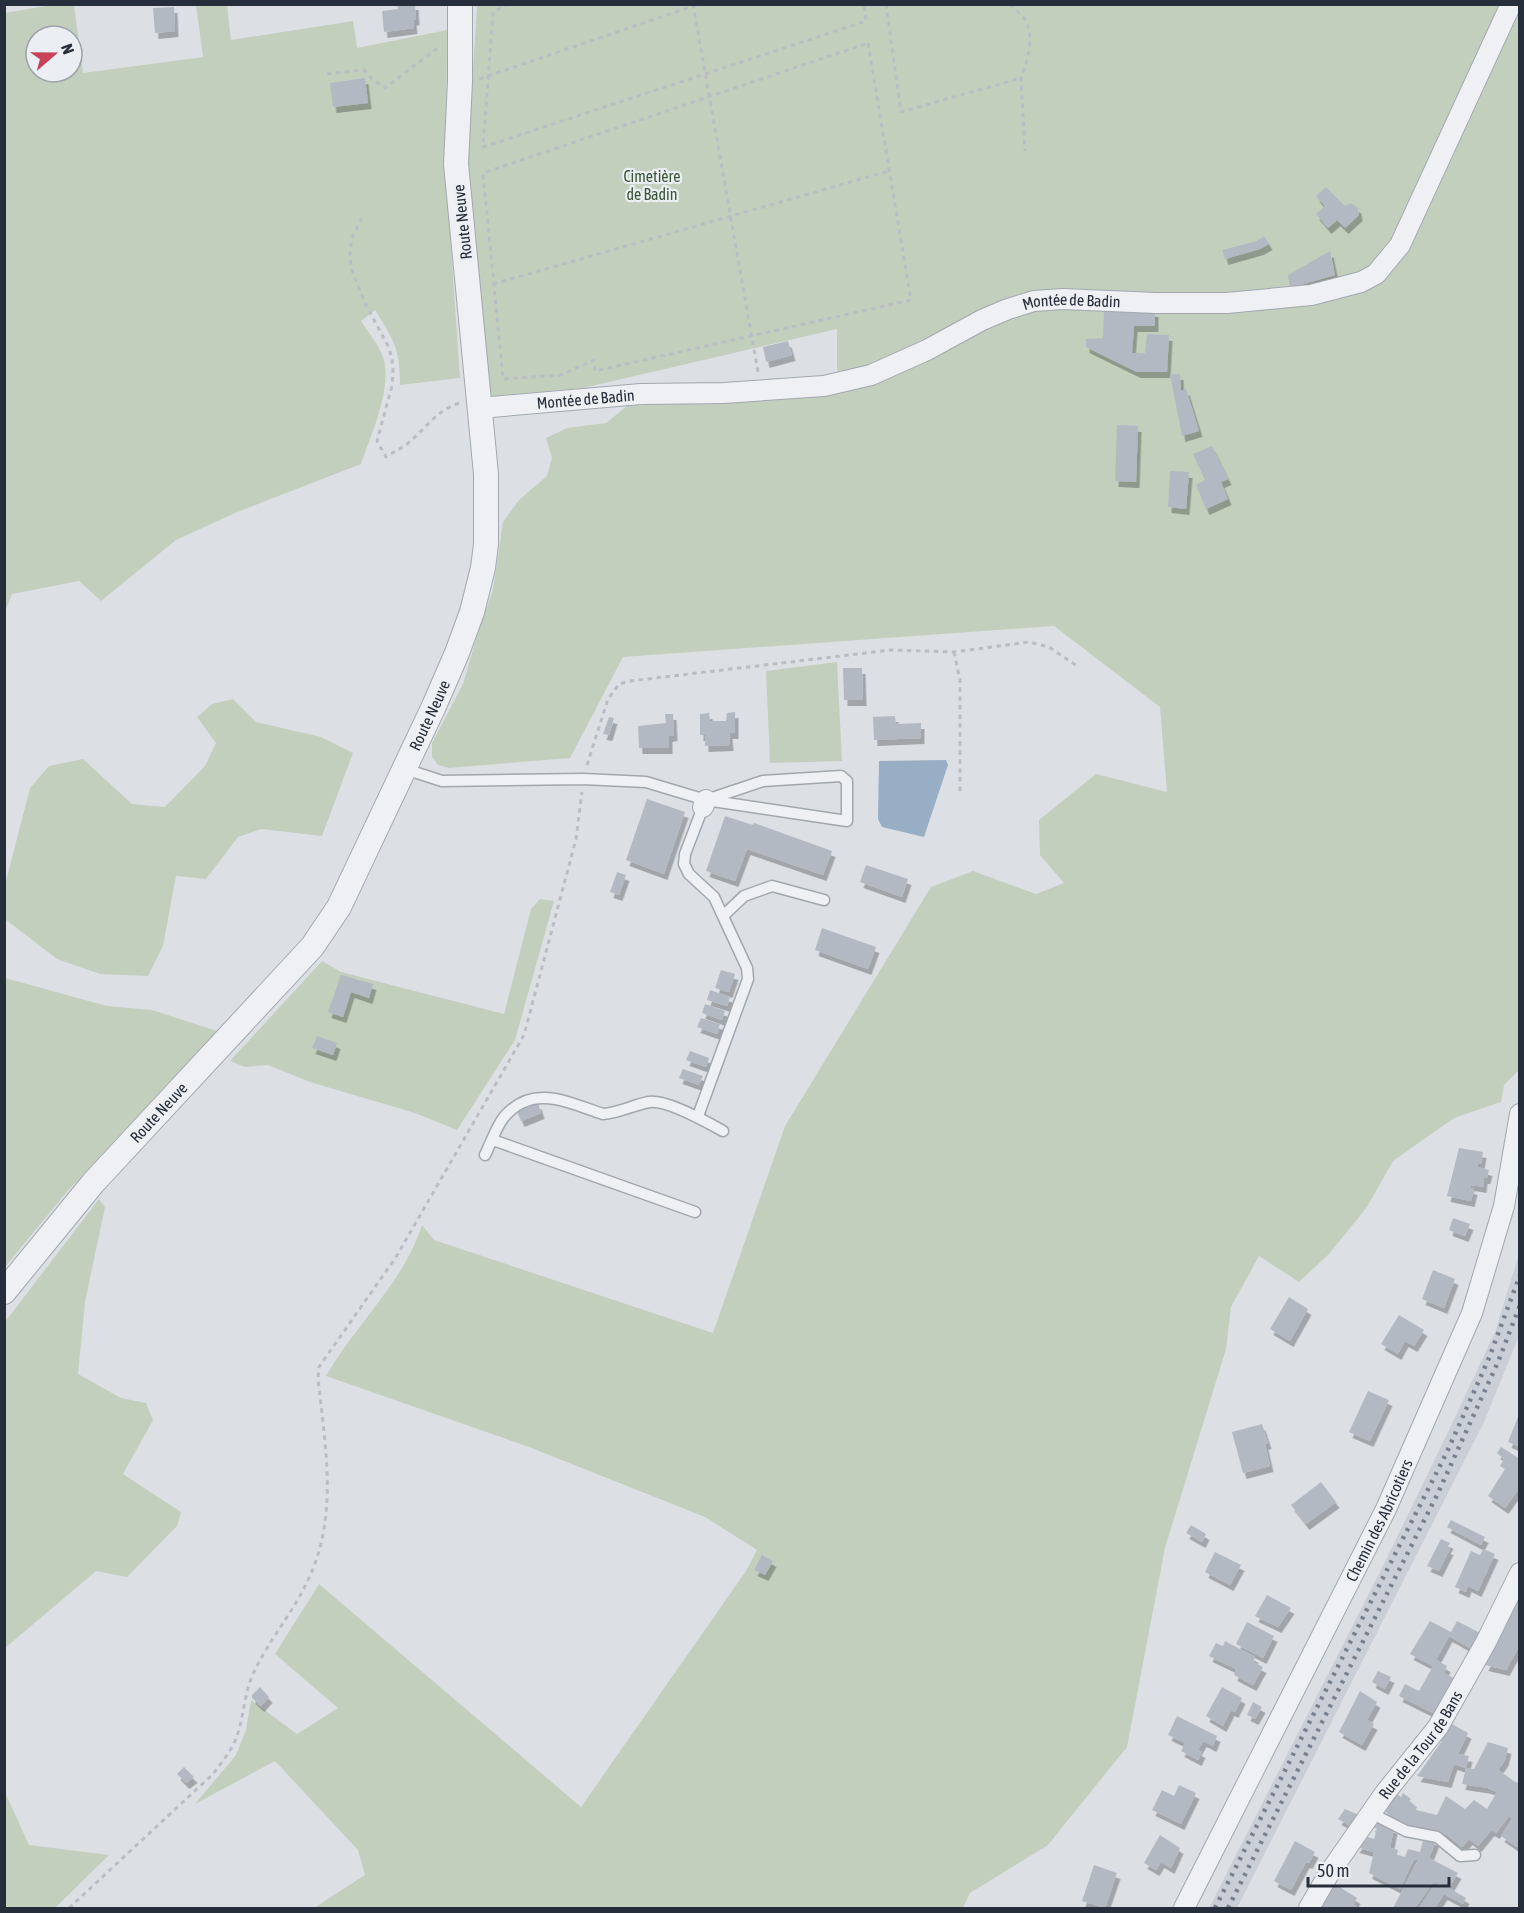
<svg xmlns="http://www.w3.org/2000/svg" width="1524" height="1913" font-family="'Asap Condensed',sans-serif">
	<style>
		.built { fill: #cacfd7 }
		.green { fill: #c2cfbd; fill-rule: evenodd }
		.water { fill: #97aec5 }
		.building { fill: #b3b9c2; filter: url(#shadow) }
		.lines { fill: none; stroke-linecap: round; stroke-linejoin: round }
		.service-casing { stroke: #a2a7af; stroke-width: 13 }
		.minor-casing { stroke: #a2a7af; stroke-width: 22 }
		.tertiary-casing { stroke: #a2a7af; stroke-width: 26 }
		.path { stroke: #babec4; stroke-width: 3; stroke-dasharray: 4.5 4.5; stroke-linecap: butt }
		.service { stroke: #eef0f4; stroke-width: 10 }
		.minor { stroke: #eef0f4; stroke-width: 20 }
		.tertiary { stroke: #eef0f4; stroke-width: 24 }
		.rail { stroke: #76808e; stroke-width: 4.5; stroke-dasharray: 3 6; stroke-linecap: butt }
		.labels { text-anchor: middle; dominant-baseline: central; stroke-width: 4.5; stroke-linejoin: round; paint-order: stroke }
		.park-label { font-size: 16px; fill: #3b5634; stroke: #ebeff3 }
		.street-label { font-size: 16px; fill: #262e3b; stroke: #ebeff3 }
	</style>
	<defs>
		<filter id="shadow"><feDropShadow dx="3.5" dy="6" stdDeviation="0" flood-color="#0004"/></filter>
	</defs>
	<rect width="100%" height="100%" fill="#dce0e5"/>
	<path class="built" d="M1519 1254V1336L1484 1422 1237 1908H1209L1382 1568 1448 1432 1495 1332Z"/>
	<path class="green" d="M479 4 1519 5V1070L1504 1085 1501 1102 1454 1118 1393 1161 1367 1207 1329 1254 1299 1282 1259 1256 1231 1307 1226 1349 1165 1548 1127 1747 1048 1845 970 1893 963 1908H314L365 1875 358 1850 275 1761 195 1804 236 1755 246 1730 251 1700 297 1734 338 1708 275 1654 319 1584 581 1807 746 1571 757 1550 705 1517 529 1447 326 1376C355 1325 404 1282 422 1225L434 1240 713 1333 785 1126 931 887 973 871 1036 894 1064 883 1040 855 1039 820 1096 774 1167 792 1160 707 1054 626 623 657 570 758 449 768 438 765 432 757V743L463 684 479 629 493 590 503 522 519 500 547 476 552 458 546 438 567 428 606 423 627 406 749 399 842 389 837 368V329L583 388 491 396 467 166 477 6Z
		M51 5H74L83 73 203 57 196 5H227L231 40 353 21 357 48 447 30 446 175 460 378 400 385C400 348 394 341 375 310L361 321C368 332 379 345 383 357 393 387 371 435 361 464L235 513 176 540 101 601 79 581 12 594 5 612V13ZM36 36H72V72H36Z
		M837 662 842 761 770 763 766 671Z
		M233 699 256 722 321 737 353 753 322 836 261 829 238 837 206 879 176 876 163 946 148 976 100 974 57 959 5 919V885L30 788 49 766 83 759 132 804 165 807 205 766 216 743 197 717 212 704Z
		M540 899 554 901 515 1040 457 1130 415 1113 310 1082 268 1065 245 1067 230 1061 322 961 341 972 504 1014 531 909Z
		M5 978 107 1006 152 1010 217 1031 65 1194 5 1267Z
		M99 1199 105 1207 85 1302 78 1374 121 1398 146 1403 153 1420 123 1474 181 1512 177 1526 127 1577 96 1571 5 1648V1322Z
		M4 1790 29 1845 109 1855 55 1908H5Z"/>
	<path class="water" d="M946 760 948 765 924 837 882 827 878 819 879 761Z"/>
	<path class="building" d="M397 4H415L416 19 413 20 414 28 384 32 382 11 398 9Z
		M174 7 175 31 155 33 153 8Z
		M365 78 368 103 333 107 330 83Z
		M1326 187 1345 206 1351 203 1358 208 1359 215 1345 228 1337 220 1328 228 1316 214 1325 206 1316 196Z
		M1264 236 1269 244 1260 249 1225 259 1222 250 1257 241Z
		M1330 251 1335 275 1290 288 1288 275Z
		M1104 308 1155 311V326H1134L1132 353H1145L1147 334 1169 335 1167 372H1137L1086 347V339L1103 338Z
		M788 341 792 355 766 362 763 347Z
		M1170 374H1180L1181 391 1186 389 1199 431 1182 436Z
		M1117 425 1138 426 1136 482 1115 481Z
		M1212 446 1228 479 1221 482 1228 499 1206 509 1196 485 1205 480 1193 454Z
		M1170 471 1189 472 1186 509 1168 507Z
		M843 668H862L863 700H844Z
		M735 712V733H729L730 745 705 746V735H700V714L709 713 710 721H726L727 713Z
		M665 714H673L674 735 669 736V748H639L638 726 666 723Z
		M895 716 896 724 921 723V738L874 740 873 717Z
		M609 717 614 718 609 735 603 734Z
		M647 799 685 812 664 874 626 860Z
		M725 816 753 825 754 823 832 851 823 875 747 849 735 881 706 871Z
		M866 865 908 879 902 897 860 882Z
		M617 872 626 875 619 895 610 892Z
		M822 928 876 947 868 969 815 950Z
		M721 970 735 974 729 992 715 988Z
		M341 975 373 984 369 998 351 992 343 1017 328 1012Z
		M710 990 730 997 727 1006 707 1000Z
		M705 1004 725 1011 722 1020 702 1013Z
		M701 1018 720 1024 717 1034 697 1027Z
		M317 1036 337 1043 333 1055 312 1048Z
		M690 1051 709 1058 706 1067 686 1060Z
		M683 1069 703 1076 699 1085 679 1078Z
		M538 1103 541 1113 521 1121 517 1111Z
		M1459 1148 1483 1152 1481 1164 1478 1163 1477 1167 1489 1170 1487 1178H1484L1483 1187 1471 1185 1470 1188 1474 1189 1471 1201 1447 1196Z
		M1453 1218 1470 1224 1465 1236 1449 1230Z
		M1433 1270 1455 1279 1444 1308 1422 1299Z
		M1289 1297 1308 1309 1290 1341 1270 1329Z
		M1399 1315 1424 1330 1414 1346 1405 1341 1398 1354 1381 1344Z
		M1368 1391 1389 1400 1370 1441 1349 1432Z
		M1519 1414H1520V1447L1508 1442Z
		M1262 1424 1268 1443 1265 1444 1270 1466 1243 1473 1232 1432Z
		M1501 1447 1520 1459V1487L1505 1508 1488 1496 1505 1469 1500 1466 1504 1459 1497 1453Z
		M1321 1482 1336 1502 1306 1524 1291 1505Z
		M1451 1520 1485 1537 1481 1545 1447 1527Z
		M1191 1525 1206 1534 1202 1542 1186 1533Z
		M1441 1539 1450 1543 1447 1548 1450 1549 1439 1571 1427 1566Z
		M1483 1549 1495 1554 1478 1591 1468 1586 1466 1592 1455 1587 1471 1551 1480 1555Z
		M1215 1552 1241 1565 1230 1585 1205 1572Z
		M762 1555 773 1561 765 1575 754 1570Z
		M1267 1595 1291 1608 1278 1627 1255 1616Z
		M1515 1602 1520 1603V1645L1506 1670 1485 1665Z
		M1430 1621 1451 1632 1457 1621 1480 1633 1472 1649 1449 1636 1436 1660 1447 1666 1444 1673 1456 1679 1437 1715 1399 1696 1405 1684 1419 1691 1433 1666 1410 1654Z
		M1247 1622 1274 1636 1263 1658 1236 1644Z
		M1225 1641 1255 1657 1253 1662 1263 1667 1253 1685 1234 1675 1236 1669 1209 1656 1216 1643 1223 1646Z
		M1378 1671 1391 1677 1385 1689 1372 1682Z
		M260 1687 269 1697 261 1706 252 1698V1695Z
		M1222 1687 1242 1698 1235 1712 1231 1710 1223 1726 1206 1716Z
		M1360 1691 1377 1702 1367 1720 1374 1724 1362 1745 1339 1732Z
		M1253 1702 1262 1707 1255 1719 1247 1715Z
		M1177 1716 1217 1736 1213 1746 1203 1741 1198 1750 1202 1752 1198 1760 1181 1751 1185 1743 1168 1735Z
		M1450 1723 1468 1733 1458 1754 1469 1756 1466 1768 1454 1764 1448 1782 1417 1776 1442 1741 1440 1740Z
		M1488 1742 1508 1748 1505 1760 1498 1770 1517 1783 1520 1778V1844L1517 1847 1501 1836 1512 1819 1509 1816 1496 1833 1491 1830 1478 1846 1469 1839 1462 1847 1447 1835 1419 1830 1395 1821 1384 1810 1397 1794 1401 1797 1403 1793 1411 1799 1409 1802 1417 1807 1416 1810 1437 1815 1446 1796 1465 1809 1474 1800 1487 1809 1497 1792 1488 1788 1462 1784 1466 1768 1474 1769Z
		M184 1767 194 1777 186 1783 177 1774Z
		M1179 1785 1196 1793 1181 1824 1152 1810 1162 1790 1174 1796Z
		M1345 1809 1361 1816 1352 1827 1338 1819Z
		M1376 1822 1394 1828 1390 1848 1398 1850 1397 1855 1405 1857 1408 1849 1420 1852 1424 1837 1436 1840 1429 1858 1458 1873 1449 1888 1466 1898 1463 1904 1444 1894 1435 1908H1419L1433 1887 1435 1888 1438 1882 1432 1884 1415 1908H1393L1418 1860 1414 1859 1400 1889 1369 1873 1374 1852 1356 1847 1364 1836 1374 1839 1377 1829 1371 1826Z
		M1160 1835 1180 1848 1171 1868 1161 1862 1156 1870 1144 1863Z
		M1295 1841 1315 1852 1309 1863 1306 1862 1291 1890 1274 1881Z
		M1094 1865 1117 1873 1105 1908 1082 1901Z
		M1335 1884 1357 1898 1353 1905 1359 1908H1321Z"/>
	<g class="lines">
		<defs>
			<path id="service" d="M405 769 442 781 583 779 646 782 706 800 847 821V781L841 776 763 781 706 800
				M724 915 744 896 772 886 824 900
				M698 1116 748 979 747 968 714 897 689 874 684 864 685 854 703 807
				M493 1140 695 1212
				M485 1155C491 1143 496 1127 504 1117 533 1083 569 1103 603 1114 619 1113 633 1105 649 1102 666 1099 707 1122 723 1131
				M1371 1813 1406 1831 1437 1837 1460 1856 1475 1855"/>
			<g id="minor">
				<path id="s1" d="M480 408 641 394 724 393 824 386 871 375 927 350 982 320 1008 309 1034 301 1063 299 1156 303H1227L1311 295 1361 282 1376 274 1400 245 1511 4"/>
				<path d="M703 807 706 800"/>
				<path id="s2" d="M1184 1908 1386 1509 1472 1313 1504 1206 1520 1114"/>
				<path id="s3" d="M1309 1908 1330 1872 1385 1793 1438 1727 1486 1642 1520 1573"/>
			</g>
			<g id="tertiary">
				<path id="s4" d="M4 1292 93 1183 312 947 339 907 434 706 457 653 472 612 483 568 486 544V474L456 164 460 81V4"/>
			</g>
		</defs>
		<use href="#service" class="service-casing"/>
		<use href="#minor" class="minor-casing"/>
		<use href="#tertiary" class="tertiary-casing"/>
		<path class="path" d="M509 4 493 12 483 147 866 21 864 4
			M693 4 758 372
			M886 4 901 112 1021 78
			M1010 4C1014 9 1020 13 1024 18 1036 34 1027 62 1021 78L1025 151
			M868 43 911 300 595 371 594 360 561 375 503 379 483 173Z
			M327 74 364 70 372 79 385 88 439 47
			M479 79 699 4
			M362 218 352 237 350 253 351 268 366 305 388 346 392 358 393 370 392 386 377 441 386 457C393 452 401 449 407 444 425 430 437 409 460 403
			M493 284 889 171
			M954 652 960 680V795
			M587 765 608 699 619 684 630 681 891 650 954 652 1029 642 1049 647 1077 666
			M69 1908 213 1774C222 1762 232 1750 237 1736 244 1716 244 1694 253 1674 268 1641 293 1613 308 1580 339 1516 325 1446 318 1378L319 1367 396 1257 524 1035 576 839 582 792"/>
		<use href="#service" class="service"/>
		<use href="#minor" class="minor"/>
		<use href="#tertiary" class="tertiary"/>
		<path class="rail" d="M1215 1908 1447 1452 1489 1358 1520 1275
			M1228 1908 1437 1495 1498 1362 1520 1305"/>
	</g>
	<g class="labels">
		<g class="park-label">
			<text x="652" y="176">Cimetière<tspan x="652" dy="18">de Badin</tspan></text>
		</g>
		<g class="street-label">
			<text transform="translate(462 222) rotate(-96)">Route Neuve</text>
			<text stroke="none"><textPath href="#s1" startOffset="610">Montée de Badin</textPath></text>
			<text stroke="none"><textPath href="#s1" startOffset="106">Montée de Badin</textPath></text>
			<text stroke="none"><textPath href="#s4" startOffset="723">Route Neuve</textPath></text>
			<text stroke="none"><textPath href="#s4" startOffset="237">Route Neuve</textPath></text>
			<text stroke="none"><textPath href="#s2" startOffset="434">Chemin des Abricotiers</textPath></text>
			<text stroke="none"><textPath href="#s3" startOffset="198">Rue de la Tour de Bans</textPath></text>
		</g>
	</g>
	<rect width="1524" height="1913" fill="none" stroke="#262e3b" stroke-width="12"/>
	<g transform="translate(54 54) rotate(70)"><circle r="28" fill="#ebeff3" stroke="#9ca2a9" stroke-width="1.5"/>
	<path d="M0-4.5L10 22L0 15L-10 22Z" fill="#c84359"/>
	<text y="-9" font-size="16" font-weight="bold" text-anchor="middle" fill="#262e3b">N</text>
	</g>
	<path d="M1308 1877v9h141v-9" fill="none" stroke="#262e3b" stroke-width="3"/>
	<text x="1317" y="1877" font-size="18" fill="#262e3b" stroke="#ebeff3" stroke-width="4.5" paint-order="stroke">50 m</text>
</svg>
